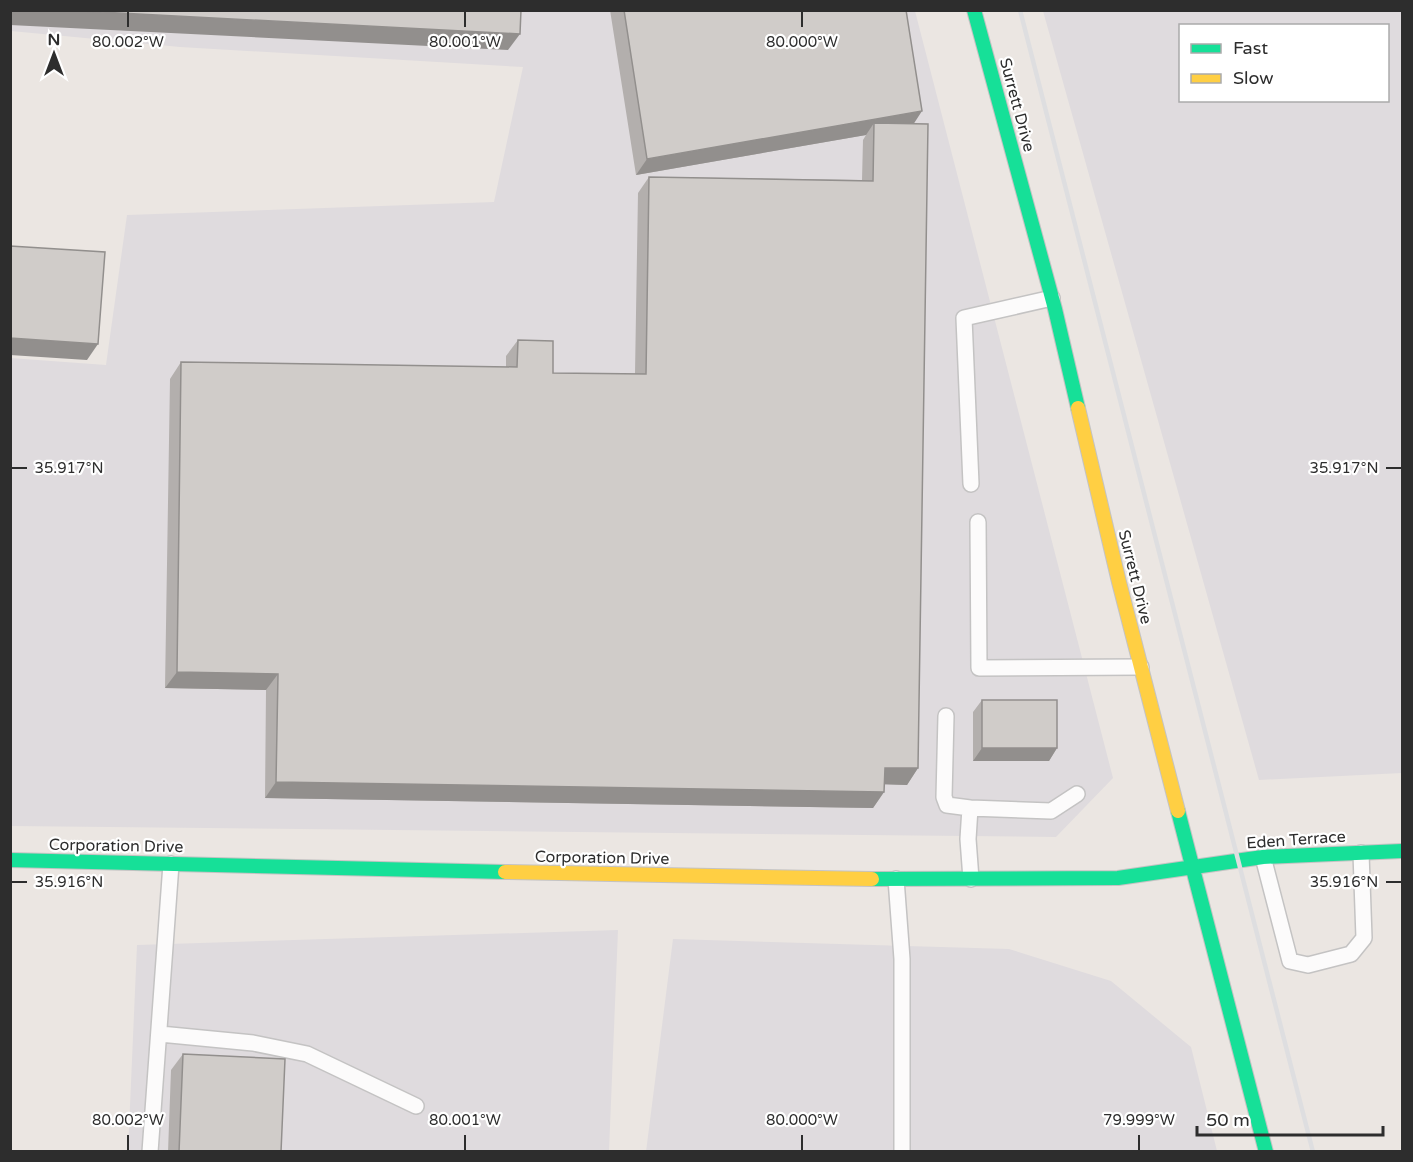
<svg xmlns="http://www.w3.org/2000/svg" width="1413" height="1162" font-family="'Varela Round',sans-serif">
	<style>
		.industrial { fill: #dfdbde; fill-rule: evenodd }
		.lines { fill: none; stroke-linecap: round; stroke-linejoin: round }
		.lane-casing { stroke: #c4c3c3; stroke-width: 18 }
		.fast-casing { stroke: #c4c3c3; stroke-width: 16 }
		.slow-casing { stroke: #c4c3c3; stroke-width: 16 }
		.lane { stroke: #fcfbfb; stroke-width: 15 }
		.fast { stroke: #16e098; stroke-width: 14 }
		.slow { stroke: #ffcf43; stroke-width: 14 }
		.rail { stroke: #dedee0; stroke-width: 4.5 }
		.wall { fill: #b3afad }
		.shaded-wall { fill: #928f8d }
		.building { fill: #d0ccc9; stroke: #928f8d; stroke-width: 1.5 }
		.ticks { fill: none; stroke: #2d2d2d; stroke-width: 2 }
		.labels { text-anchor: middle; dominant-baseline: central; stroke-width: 4.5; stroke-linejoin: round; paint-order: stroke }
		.street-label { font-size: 16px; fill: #2d2d2d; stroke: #fff }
		.ticks-label { font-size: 15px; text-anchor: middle; fill: #2d2d2d; stroke: #fff; stroke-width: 4.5; stroke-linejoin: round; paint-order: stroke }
	</style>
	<rect width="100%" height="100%" fill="#ebe6e2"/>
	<path class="industrial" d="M11 11H915L1113 778 1056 837 11 826 10 358 106 365 127 215 494 202 523 67 180 47 11 31Z
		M1043 11H1402V773L1259 780ZM1180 26H1388V100H1180Z
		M618 930 609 1151 128 1152 137 945Z
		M673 939 1009 949 1111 981 1191 1047 1217 1151 646 1152Z"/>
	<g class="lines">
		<defs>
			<path id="lane" d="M971 484 964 318 1052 298
				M978 522 979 668 1141 667
				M946 716 944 797 947 805 970 808 968 839 971 879
				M970 808 1051 811 1077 794
				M1263 857 1290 961 1308 965 1351 954 1364 938 1361 853
				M896 879 902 959V1152
				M160 1034 253 1043 307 1054 416 1106
				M150 1152 171 864"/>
			<path id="fast" d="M974 10 1055 309 1078 408
				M1178 811 1266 1152
				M10 860 505 872
				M872 879 1118 878 1263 857 1402 851"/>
			<path id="slow" d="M1078 408 1119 582 1178 811
				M505 872 872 879"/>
		</defs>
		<use href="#lane" class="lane-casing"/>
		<use href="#fast" class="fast-casing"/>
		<use href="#slow" class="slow-casing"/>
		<use href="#lane" class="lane"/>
		<use href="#fast" class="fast"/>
		<use href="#slow" class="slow"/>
		<path class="rail" d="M1020 10 1313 1152"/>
	</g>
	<path class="wall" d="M610 10H906L914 124 918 768 907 785 884 784V792L873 808 265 798 266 690 165 688 170 379 181 362 506 367V356L518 340 553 373 635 374 638 193 649 177 862 180 863 140 866 135 636 175Z
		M982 700 1057 748 1049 761H973V712Z
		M183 1054 281 1152H168L171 1070Z"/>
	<path class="shaded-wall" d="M10 10H63L520 34 508 50 10 25Z
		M922 111 911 128 874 123 866 135 636 175 647 159Z
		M10 338 98 344 87 360 10 355Z
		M177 672 278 674 266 690 165 688Z
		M982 748H1057L1049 761H973Z
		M885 768H918L907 785 873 784Z
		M276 782 884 792 873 808 265 798Z"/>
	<path class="building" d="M63 10H521L520 34Z
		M624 10H906L922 111 647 159Z
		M874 123 928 124 918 768H885L884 792 276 782 278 674 177 672 181 362 517 367 518 340 553 341V373L646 374 649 177 873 181Z
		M10 246 105 252 98 344 10 338Z
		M982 700H1057V748H982Z
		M183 1054 285 1059 281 1152H179Z"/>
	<path class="ticks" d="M128 12V27M465 12V27M802 12V27M12 468H27M1386 468H1401M12 882H27M1386 882H1401M128 1135V1150M465 1135V1150M802 1135V1150M1139 1135V1150"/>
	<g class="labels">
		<g class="street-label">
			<text transform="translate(1017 105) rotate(75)">Surrett Drive</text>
			<text transform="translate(1135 577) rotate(76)">Surrett Drive</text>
			<text transform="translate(1296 840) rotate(-4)">Eden Terrace</text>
			<text transform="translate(116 846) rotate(1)">Corporation Drive</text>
			<text transform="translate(602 858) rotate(1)">Corporation Drive</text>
		</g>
	</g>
	<g class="ticks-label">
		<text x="128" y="47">80.002°W</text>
		<text x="465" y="47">80.001°W</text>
		<text x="802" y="47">80.000°W</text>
		<text x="69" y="473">35.917°N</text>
		<text x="1344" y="473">35.917°N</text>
		<text x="69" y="887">35.916°N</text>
		<text x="1344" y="887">35.916°N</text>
		<text x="128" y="1125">80.002°W</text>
		<text x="465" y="1125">80.001°W</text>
		<text x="802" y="1125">80.000°W</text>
		<text x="1139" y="1125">79.999°W</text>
	</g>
	<rect width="1413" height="1162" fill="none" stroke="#2d2d2d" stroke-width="24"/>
	<rect x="1179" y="24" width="210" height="78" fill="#ffffff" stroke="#ababab" stroke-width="1.5"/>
	<rect x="1191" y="44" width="30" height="9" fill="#16e098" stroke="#ababab" stroke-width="1.5"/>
	<text x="1233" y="54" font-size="18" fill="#2d2d2d">Fast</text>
	<rect x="1191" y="74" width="30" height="9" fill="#ffcf43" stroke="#ababab" stroke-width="1.5"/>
	<text x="1233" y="84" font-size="18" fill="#2d2d2d">Slow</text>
	<g transform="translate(54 54)" stroke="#ffffff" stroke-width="4.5" paint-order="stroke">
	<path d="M0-4.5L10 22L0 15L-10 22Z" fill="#2d2d2d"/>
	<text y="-9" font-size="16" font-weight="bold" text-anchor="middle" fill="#2d2d2d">N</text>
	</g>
	<path d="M1197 1126v9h186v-9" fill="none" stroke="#2d2d2d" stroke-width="3"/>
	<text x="1206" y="1126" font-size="18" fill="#2d2d2d" stroke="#ffffff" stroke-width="4.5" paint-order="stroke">50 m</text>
</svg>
